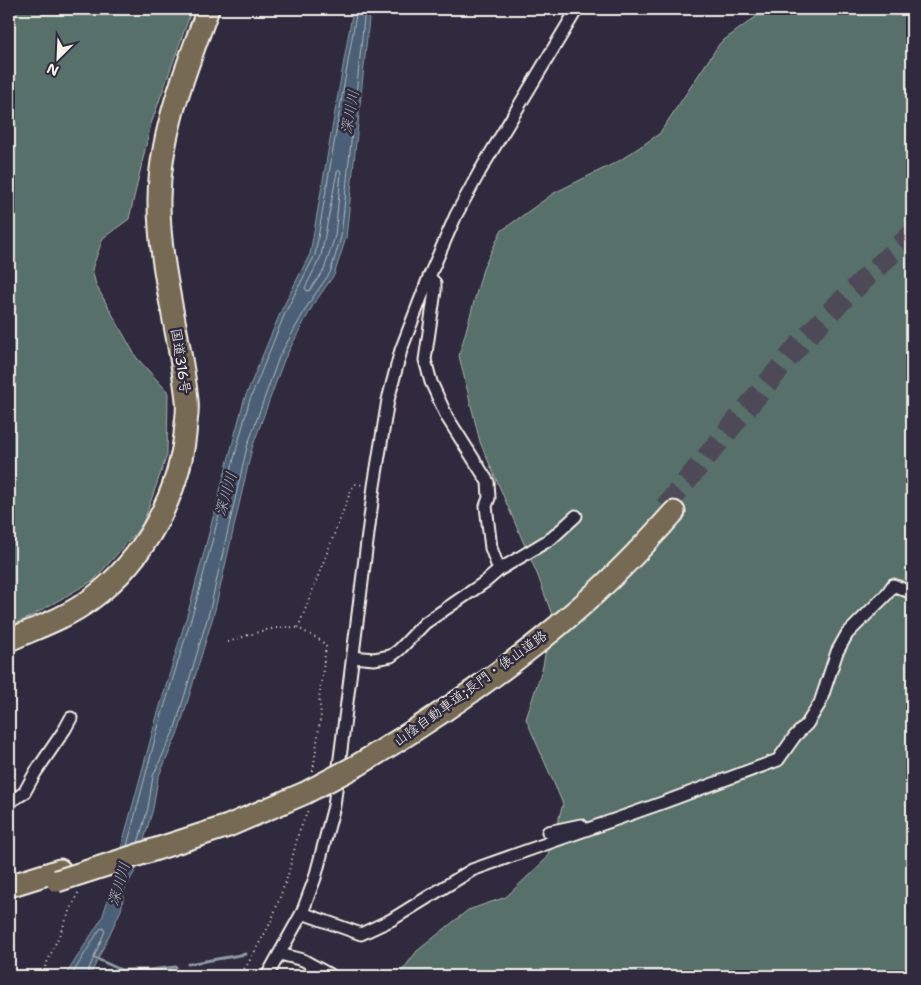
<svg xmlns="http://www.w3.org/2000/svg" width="921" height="985" font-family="'Shantell Sans','Klee One',sans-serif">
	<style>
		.green { fill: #59706a; stroke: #a6b0a9 }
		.water { fill: #4b6176; stroke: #8f9ba4 }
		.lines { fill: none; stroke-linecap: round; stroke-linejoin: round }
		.shore { stroke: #b0b7ba; stroke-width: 1 }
		.stream { stroke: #8f9ba4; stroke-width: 3 }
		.highway-tunnel { stroke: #4d4857; stroke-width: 21; stroke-dasharray: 21 11; stroke-linecap: butt }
		.street-casing { stroke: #f4f1e8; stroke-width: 15 }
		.highway-casing { stroke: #f4f1e8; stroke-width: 25 }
		.path { stroke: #f4f1e8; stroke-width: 2; stroke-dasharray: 1 4; stroke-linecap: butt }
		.street { stroke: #2f2a3d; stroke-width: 11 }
		.highway { stroke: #776a54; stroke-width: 21 }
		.highway-bridge-casing { stroke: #f4f1e8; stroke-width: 25; stroke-linecap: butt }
		.highway-bridge { stroke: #776a54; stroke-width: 21 }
		.labels { text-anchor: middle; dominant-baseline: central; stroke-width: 5; stroke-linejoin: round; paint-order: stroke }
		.street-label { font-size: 14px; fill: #f4f1e8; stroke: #2f2a3d }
		.water-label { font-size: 15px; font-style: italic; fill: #b0b7ba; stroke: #2f2a3d }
	</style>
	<rect width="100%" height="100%" fill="#2f2a3d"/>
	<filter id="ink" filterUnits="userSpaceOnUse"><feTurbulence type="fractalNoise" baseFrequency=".02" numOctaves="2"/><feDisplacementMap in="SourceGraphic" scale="10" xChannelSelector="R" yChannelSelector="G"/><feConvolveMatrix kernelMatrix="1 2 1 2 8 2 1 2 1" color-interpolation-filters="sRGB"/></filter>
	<g filter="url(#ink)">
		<path class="green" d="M9 9H192L151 124 129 219 103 238 92 269 96 285 136 357 168 392 167 455 142 526 94 580 26 619 9 626Z
			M779 9H912V976H398L417 951 468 910 506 897 547 858 563 804 526 719 543 666 552 615 538 576 480 442 459 356 483 269 501 231 554 193 619 161 659 134 720 43 757 16Z"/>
		<path class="water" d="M353 9H370L346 238 334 275 313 305 284 360 252 448 215 610 179 730 158 778 153 809 141 850 137 868 125 888 121 910 90 976H65L102 918 117 871 121 848 155 723 190 605 244 400 281 311 310 254Z"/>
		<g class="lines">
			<path class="shore" d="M340 170 341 173 335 236 324 270 310 290 307 291 305 288 321 256 337 172Z
				M138 843 148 808 153 776 175 728 210 609 247 447 279 357 309 303 330 273 341 237 365 9
				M127 846 159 724 195 606 249 402 285 313 315 255 357 9
				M71 976 100 929 103 928 105 931 86 976"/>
			<path class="stream" d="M95 958 121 970H149L176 967
				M188 964 246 954"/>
			<path class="highway-tunnel" d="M665 507 799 345 832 310 912 234"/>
			<defs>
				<path id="street" d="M429 277 435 283V291L425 360 431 382 447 417 488 482 489 498 486 506 491 548 499 570
					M353 657 374 659 391 656 399 650 425 623 485 582 499 570 552 538 576 516
					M9 802 24 793 35 773 65 729 71 718
					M548 832 581 825
					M302 913 361 934 391 920 472 870 662 803 778 760 795 736 807 724 820 703 837 652 847 634 886 595 893 585 912 593
					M280 954 303 960 332 976
					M267 976 302 913 315 878 334 806 374 486 388 400 401 350 429 277 456 215 480 171 577 9"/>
				<path id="highway" d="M9 640C36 628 66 618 90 600 145 560 182 491 186 423 187 416 188 408 187 400 180 333 158 266 159 198 160 132 186 70 208 9
					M358 765C432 721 506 671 572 614 608 583 642 548 674 512
					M9 886 60 870"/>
			</defs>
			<use href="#street" class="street-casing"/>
			<use href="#highway" class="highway-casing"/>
			<path class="path" d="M228 642C250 635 275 624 298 628
				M313 771 321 714 319 699 326 647 322 641 298 628 352 488 355 484 365 485
				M41 976 79 891
				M237 976 246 967 271 922 288 875 298 835 308 810"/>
			<use href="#street" class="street"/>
			<use href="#highway" class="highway"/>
			<defs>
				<path id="highway-bridge" d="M57 881 228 826 305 793 358 765"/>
			</defs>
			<use href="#highway-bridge" class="highway-bridge-casing"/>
			<use href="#highway-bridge" class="highway-bridge"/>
		</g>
	</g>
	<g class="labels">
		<g class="street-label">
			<text transform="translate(181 361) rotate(81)">国道316号</text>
			<text transform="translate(470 688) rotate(-36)">山陰自動車道;長門・俵山道路</text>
		</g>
		<g class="water-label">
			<text transform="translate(350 112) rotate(-80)">深川川</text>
			<text transform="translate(226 494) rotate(-74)">深川川</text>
			<text transform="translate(119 884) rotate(-74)">深川川</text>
		</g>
	</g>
	<rect width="921" height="985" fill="none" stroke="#2f2a3d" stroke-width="30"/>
	<rect x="15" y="15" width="891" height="955" fill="none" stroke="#f4f1e8" stroke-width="2" filter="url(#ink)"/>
	<g transform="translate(58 58) rotate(204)" stroke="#2f2a3d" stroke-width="4" paint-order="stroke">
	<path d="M0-4L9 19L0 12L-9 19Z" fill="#f4f1e8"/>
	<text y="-8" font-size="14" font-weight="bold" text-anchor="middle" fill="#f4f1e8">N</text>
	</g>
</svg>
